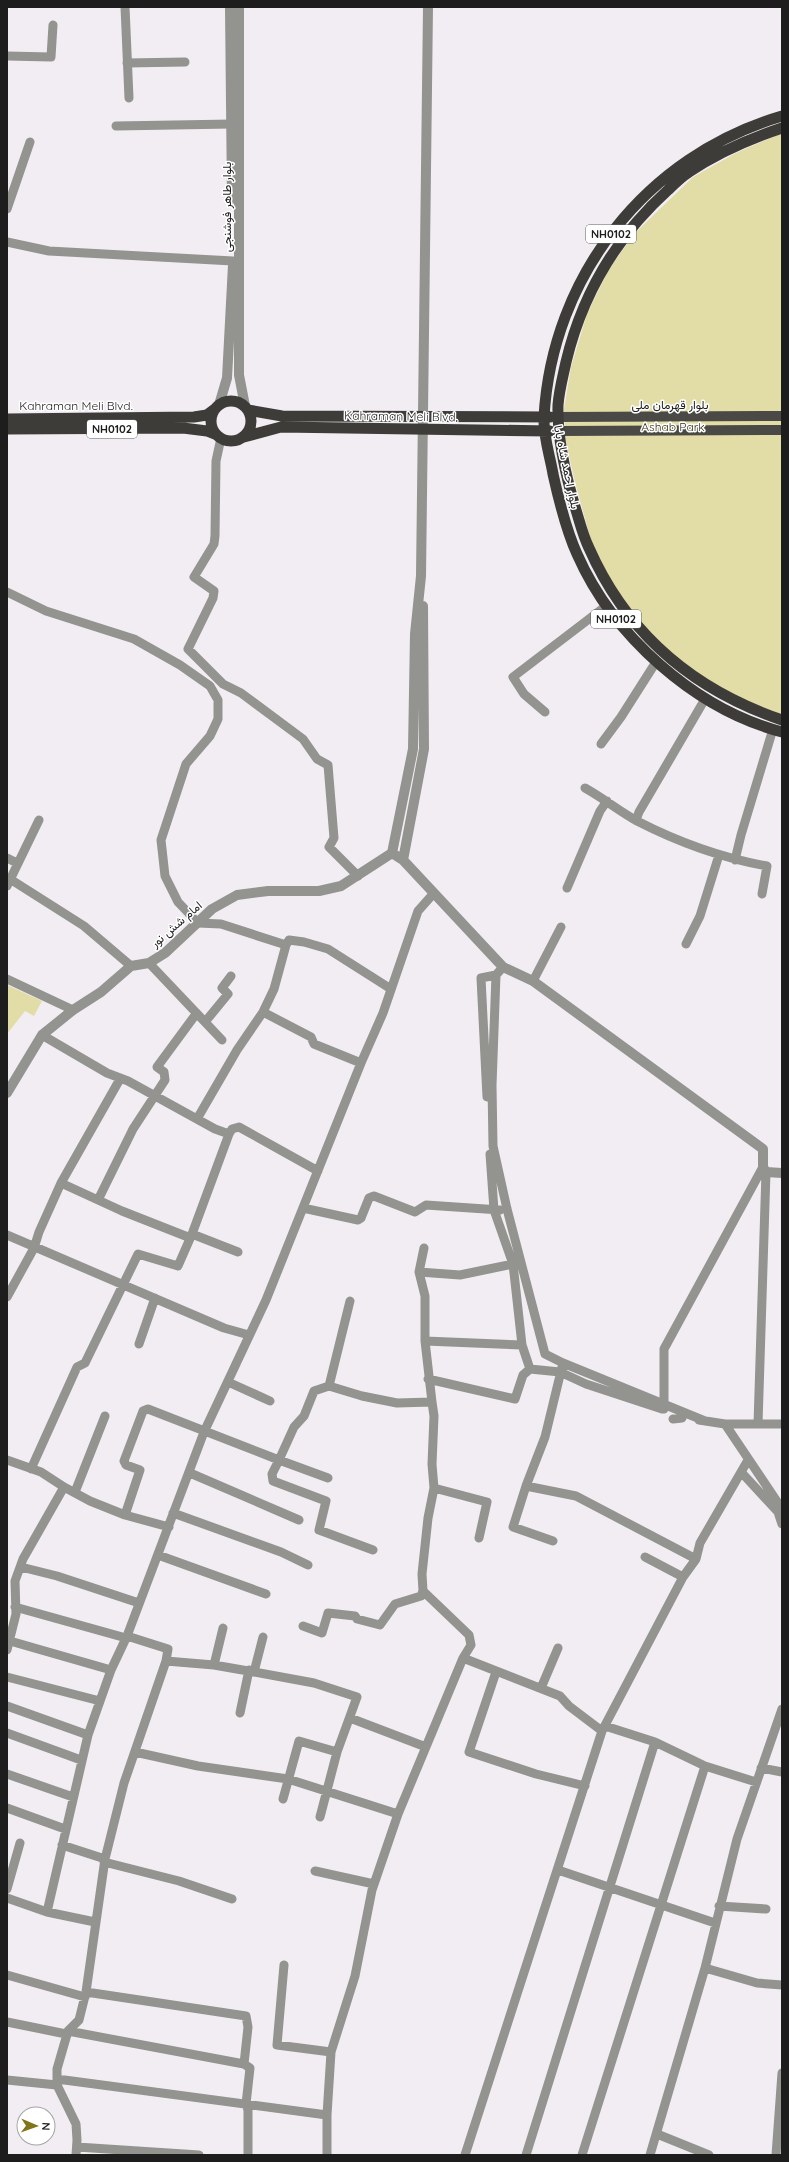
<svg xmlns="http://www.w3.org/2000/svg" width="789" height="2162" font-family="Quicksand,Vazirmatn,sans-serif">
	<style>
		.green { fill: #e2dca6 }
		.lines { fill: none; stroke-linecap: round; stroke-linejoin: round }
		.minor { stroke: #939390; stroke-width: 9 }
		.tertiary { stroke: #939390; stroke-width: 10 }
		.primary { stroke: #4a4945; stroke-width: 10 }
		.trunk { stroke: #3e3c38; stroke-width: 11 }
		.labels { text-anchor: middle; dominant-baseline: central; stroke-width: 3; stroke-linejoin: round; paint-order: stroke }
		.shield { fill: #fff; stroke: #626162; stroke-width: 1 }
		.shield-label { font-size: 11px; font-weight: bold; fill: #1e1d1e }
		.street-label { font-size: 12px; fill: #1e1d1e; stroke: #fff }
		.park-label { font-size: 12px; fill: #34300b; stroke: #fff }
	</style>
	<rect width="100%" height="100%" fill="#f2edf2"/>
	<path class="green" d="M782 133V718L715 687 659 645 613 588 593 548 575 482 566 442 564 409 571 367 587 314 608 271 634 234 693 177 736 153Z
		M7 985 42 1001 34 1016 25 1011 7 1034Z"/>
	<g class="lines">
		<path class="minor" d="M125 7 129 98
			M7 56 51 57 53 25
			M127 63 185 62
			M116 126 232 124
			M7 209 30 142
			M7 242 49 251 233 261
			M221 438 216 461 215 536 214 544 194 577 214 591 213 598 188 649 223 684 241 693 303 739 317 759 328 765 334 838 329 847 358 876
			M7 592 46 611 134 639 180 665 210 686 218 700V719L210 736 186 764 161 840 165 876 178 902 198 923 221 924 286 945 289 940 304 942 328 949 391 989
			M545 712 524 694 513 677 606 606
			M601 744 621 717 656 662
			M585 788C603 798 619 811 637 821 678 842 722 858 767 866L762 894
			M636 820 639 812 705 699
			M7 858 17 863
			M735 860 741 835 773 729
			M10 879 84 926 131 966
			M7 886 39 820
			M567 888 600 811 607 801
			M686 944 700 916 719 855
			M149 963 222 1040
			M503 967 496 975 492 1085 493 1146 507 1209 545 1354 563 1363 705 1421
			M7 979 73 1010
			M533 981 561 927
			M263 1012 311 1037 314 1044 361 1063
			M205 1022 228 994 222 988 231 976
			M42 1035 107 1073 128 1081 215 1129 229 1134 232 1129 239 1127 318 1171
			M487 1097 481 978 496 975
			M197 1119 237 1050 263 1012 274 989 286 945
			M490 1154 494 1210 513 1264 522 1345 530 1369
			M61 1183 122 1211 188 1237 192 1234 238 1252
			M98 1200 133 1129 165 1080 164 1072 157 1067 196 1014
			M303 1208 358 1220 361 1218 369 1198 374 1196 415 1212 426 1205 500 1210
			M7 1235 224 1328 249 1335
			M424 1248 419 1272 425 1296V1341L522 1345
			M419 1272 460 1275 513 1264
			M7 1297 34 1248 39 1232 61 1183 120 1079
			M139 1344 155 1298
			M428 1379 515 1399 523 1375 530 1369 560 1372 586 1384 662 1409
			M228 1382 270 1401
			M329 1386 350 1301
			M664 1409V1349L763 1167
			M673 1419 682 1418
			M699 1420 725 1424H782
			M725 1424 782 1509
			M758 1424 766 1172
			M7 1460 41 1472 64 1487
			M31 1469 77 1367 85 1363 138 1254 178 1266 192 1234 229 1134
			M190 1473 299 1520
			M742 1473 778 1512 782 1524
			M328 1478 279 1460 294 1427 304 1416 314 1391 329 1386 362 1396 397 1403 432 1402 425 1341
			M526 1486 545 1437 562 1367
			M434 1488 487 1502 479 1538
			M75 1492 105 1416
			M173 1513 281 1552 308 1565
			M125 1515 140 1470 126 1465 124 1461 143 1411 148 1409 279 1460 272 1474 273 1481 326 1501 319 1530 373 1550
			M553 1541 513 1527 526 1486 576 1496 696 1559
			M158 1555 266 1594
			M645 1557 683 1577
			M21 1567 57 1576 139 1603
			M423 1591 469 1635 471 1645 463 1658 560 1696 569 1706 602 1731 683 1577 696 1559 700 1543 748 1460
			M15 1607 126 1638
			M303 1626 322 1633 328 1613 355 1616 357 1619 380 1625 395 1604 421 1596 423 1591 422 1574 428 1518 434 1488 432 1464 434 1416 432 1402
			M10 1641 111 1670
			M7 1650 16 1614 15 1581 23 1559 64 1487 90 1501 125 1515 169 1527
			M166 1661 214 1665 223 1628
			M214 1665 254 1672 263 1637
			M254 1672 314 1683 357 1697 337 1752 320 1817
			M496 1672 469 1752 536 1774 585 1786
			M7 1677 100 1701
			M541 1688 558 1648
			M7 1706 88 1735
			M240 1713 249 1670
			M350 1718 426 1747
			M605 1726 655 1742 705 1766 756 1782
			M7 1733 81 1760
			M135 1752 198 1766 288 1779 398 1814
			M761 1768 782 1772
			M7 1774 73 1797
			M283 1799 299 1741 337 1752
			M7 1808 65 1829
			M62 1845 105 1859
			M104 1862 179 1881 232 1899
			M558 1870 715 1923
			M315 1871 374 1884
			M7 1889 20 1843
			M7 1898 47 1912 95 1922
			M719 1906 766 1909
			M47 1912 88 1735 111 1670 127 1636
			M284 1965 277 2045 331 2052
			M705 1968 757 1983 782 1985
			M7 1975 85 1997
			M86 1992 246 2016 248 2027 244 2064 250 2068 246 2104 248 2110V2155
			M7 2022 66 2034 68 2031 244 2064
			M57 2079 327 2115
			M7 2080 57 2085
			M657 2134 709 2155
			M77 2147 199 2155
			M76 2155 77 2140 76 2124 57 2085V2069L68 2031 79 2020 86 1992 105 1859 124 1783 166 1661 168 1649 127 1636 204 1432 266 1300 361 1063 383 1013 418 911 434 893
			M327 2155V2115L331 2052 355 1976 372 1890 398 1814 463 1658
			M465 2155 602 1731
			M526 2155 655 1742
			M582 2155 705 1766
			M650 2155 705 1968 737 1839 782 1709
			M776 2155 782 2073"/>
		<path class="tertiary" d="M230 7 232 199
			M239 7V375L245 406
			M219 405 227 378 233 265
			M392 853 413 749 415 634 421 576 428 7
			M403 860 424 749 423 606
			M7 1093 42 1035 73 1010 101 992 131 966 149 963 165 953 212 909 237 895 268 891H319L341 886 392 853 403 860 503 967 533 981 763 1149V1167L766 1172 782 1173"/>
		<path class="primary" d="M559 417 782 416
			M559 431 782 430"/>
		<path class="trunk" d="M782 116C646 156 552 276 544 417 543 436 550 456 553 474 559 501 566 530 577 554 613 636 695 709 782 732
			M782 128C749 139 717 153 689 172 681 177 674 184 668 190 617 236 582 295 566 362 563 376 559 391 558 405 557 440 566 477 576 510 580 523 583 536 589 548 627 634 694 690 782 720
			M211 421a20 20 0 1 1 40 0a20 20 0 1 1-40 0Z
			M248 410 282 416 550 417
			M7 419 194 417 207 415 215 409
			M7 429 183 428 207 431 217 435
			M244 437 281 427 550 431"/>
	</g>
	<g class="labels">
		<g class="shield">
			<rect x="586" y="225" width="50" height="18" rx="3"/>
			<rect x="87" y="420" width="50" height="18" rx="3"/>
			<rect x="591" y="610" width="50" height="18" rx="3"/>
		</g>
		<g class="shield-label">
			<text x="611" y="234">NH0102</text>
			<text x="112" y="429">NH0102</text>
			<text x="616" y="619">NH0102</text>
		</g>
		<g class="street-label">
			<text transform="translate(226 207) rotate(-90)">بلوار طاهر فوشنجی</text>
			<text x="670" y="404">بلوار قهرمان ملی</text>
			<text x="76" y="405">Kahraman Meli Blvd.</text>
			<text transform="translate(401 416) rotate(1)">Kahraman Meli Blvd.</text>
			<text transform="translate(567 467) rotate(78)">بلوار احمد شاه بابا</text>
			<text transform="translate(176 924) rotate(-41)">امام شش نور</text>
		</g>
		<g class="park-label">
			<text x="673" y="426">Ashab Park</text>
		</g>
	</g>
	<rect width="789" height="2162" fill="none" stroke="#1e1d1e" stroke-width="16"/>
	<g transform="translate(36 2126) rotate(92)"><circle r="19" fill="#ffffff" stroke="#a5a5a5"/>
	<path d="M0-3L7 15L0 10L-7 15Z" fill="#807518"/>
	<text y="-6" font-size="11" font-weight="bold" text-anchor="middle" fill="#1e1d1e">N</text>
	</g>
</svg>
